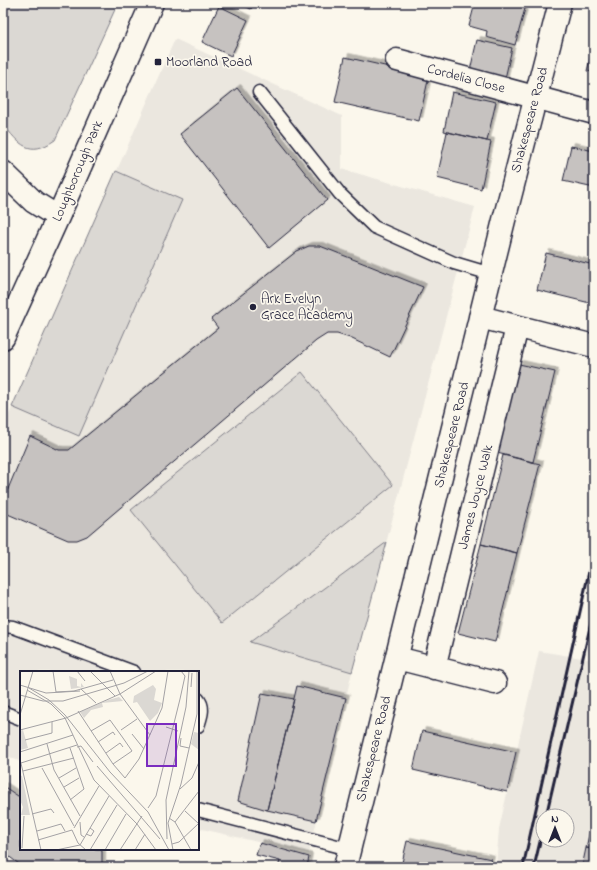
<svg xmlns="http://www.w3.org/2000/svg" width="597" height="870" font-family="'Indie Flower',sans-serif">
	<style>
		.built { fill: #ebe7df; fill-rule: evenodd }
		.green { fill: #dbd8d3; stroke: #7e7d87 }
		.building { fill: #c6c2c0; stroke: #22223b; filter: url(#shadow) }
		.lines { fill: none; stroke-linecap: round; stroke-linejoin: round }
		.lane-casing { stroke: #22223b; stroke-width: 15 }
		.street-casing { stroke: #22223b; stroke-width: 25 }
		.lane { stroke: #fbf7ec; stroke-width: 12 }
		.street { stroke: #fbf7ec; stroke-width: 22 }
		.rail { stroke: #22223b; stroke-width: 3 }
		.poi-dot { fill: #22223b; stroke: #fbf7ec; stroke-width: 1.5 }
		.labels { text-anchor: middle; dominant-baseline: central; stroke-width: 3.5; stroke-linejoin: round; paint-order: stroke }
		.poi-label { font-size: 14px; fill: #22223b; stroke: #fbf7ec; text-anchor: start }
		.street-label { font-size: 14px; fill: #22223b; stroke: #fbf7ec }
		.inset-road { fill: none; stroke: #a4a2a5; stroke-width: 1 }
		.view { fill: #7b2cbf; fill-opacity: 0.15; stroke: #7b2cbf; stroke-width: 2 }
		.inset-edge { fill: none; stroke: #22223b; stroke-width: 2 }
	</style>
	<defs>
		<filter id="shadow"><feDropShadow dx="3.5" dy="-3.5" stdDeviation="0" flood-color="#0004"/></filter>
	</defs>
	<rect width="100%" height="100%" fill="#fbf7ec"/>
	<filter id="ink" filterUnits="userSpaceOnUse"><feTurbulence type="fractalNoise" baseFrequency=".025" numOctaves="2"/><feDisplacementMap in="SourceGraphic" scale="8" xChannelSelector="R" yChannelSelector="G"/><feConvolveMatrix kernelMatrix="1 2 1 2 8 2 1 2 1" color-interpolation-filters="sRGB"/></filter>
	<g filter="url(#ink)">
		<path class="built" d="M175 39 342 116V169L475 207 352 672 309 854 198 828V672H21V762L3 754V428Z
			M539 651 594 660V867H496L499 829ZM543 816H567V840H543Z"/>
		<path class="green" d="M3 3H118L55 140C29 158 19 144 3 124Z
			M116 171 182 200 79 436 12 407Z
			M302 372 393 485 222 623 131 510Z
			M387 542 352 672 250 642Z"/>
		<path class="building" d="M238 3H254L251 9Z
			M475 3H515L526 5 515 45 486 37 487 31 469 26Z
			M219 6 248 20 231 56 202 42Z
			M477 40 512 48 504 83 469 75Z
			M594 43V72L587 71Z
			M345 57 429 76 419 121 335 102Z
			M237 88 327 200 269 248 180 134Z
			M452 92 496 102 487 141 444 131Z
			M447 132 491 142 481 189 437 178Z
			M571 146 594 151V188L563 181Z
			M309 246H320L423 287 390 357 350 338 337 334H327L316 341 87 536 77 540H68L3 512V501L30 436 59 450H69L218 328 211 319 297 251Z
			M546 253 594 265V304L537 290Z
			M519 364 555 372 533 462 497 453Z
			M503 455 540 464 517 553 481 544Z
			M481 544 517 553 495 642 458 633Z
			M297 686 346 698 316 821 267 810Z
			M262 693 294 699 267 810 238 801Z
			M422 731 516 752 507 792 413 770Z
			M3 786 21 798V849H98L102 851V867H23L3 852Z
			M594 812V849L586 848Z
			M407 841 491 859 489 867H401Z
			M260 843 309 857 307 867H278L280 861 256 855Z
			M586 848 594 849V867H582Z"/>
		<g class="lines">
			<defs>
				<path id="lane" d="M259 92 340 194 374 227 454 263 491 274
					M3 626 13 627 134 672
					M198 699C205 707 201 717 198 726
					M3 712 21 719
					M198 810 349 849"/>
				<path id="street" d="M397 60 594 113
					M3 172 34 202 58 217
					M480 317 594 346
					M3 338 58 217 152 3
					M397 658 495 683
					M434 668 517 327
					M345 867 504 220 560 3"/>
			</defs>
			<use href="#lane" class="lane-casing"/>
			<use href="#street" class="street-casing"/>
			<use href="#lane" class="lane"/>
			<use href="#street" class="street"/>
			<path class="rail" d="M546 816 594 610
				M523 867 594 549
				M534 867 543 829"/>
		</g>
	</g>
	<g class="poi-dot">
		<rect x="154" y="58" width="8" height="8" rx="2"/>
		<circle cx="253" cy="307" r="4"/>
	</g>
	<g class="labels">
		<g class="poi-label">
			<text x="166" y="62">Moorland Road</text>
			<text x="261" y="299">Ark Evelyn<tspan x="261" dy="16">Grace Academy</tspan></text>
		</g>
		<g class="street-label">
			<text transform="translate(466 79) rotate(15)">Cordelia Close</text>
			<text transform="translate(530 120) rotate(-75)">Shakespeare Road</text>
			<text transform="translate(78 171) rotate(-67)">Loughborough Park</text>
			<text transform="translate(452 435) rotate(-76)">Shakespeare Road</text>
			<text transform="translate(476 497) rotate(-76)">James Joyce Walk</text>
			<text transform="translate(374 749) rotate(-76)">Shakespeare Road</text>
		</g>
	</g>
	<g transform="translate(20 671)">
		<rect width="179" height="179" fill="#fbf7ec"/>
		<path d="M49 5 57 8V15L61 16V12L64 16 51 18ZM133 14 136 18 134 29 142 32 138 42 130 50 117 31 113 32 114 25ZM99 26 103 30 82 32 83 36 71 39 64 47 60 41 88 29ZM3 59 8 77 0 79V60ZM174 61 179 62V79L171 73ZM0 104 2 105 10 144H1L3 136 0 129Z" fill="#dbd8d3"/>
		<path class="inset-road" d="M33 0 36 21 54 20 93 9M57 0 65 10M70 0 95 25M90 0 100 23 130 64M0 14 26 22 60 20M171 16 172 2M9 17 29 29 45 44 90 101 128 141 149 179M61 18 76 32M7 19 31 33 45 47M0 24 23 30H43L104 12 128 0M58 40 93 93 105 107 119 88 142 37 148 0M0 44 13 0M45 47 74 109 117 153 136 179M146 56 158 60M0 59 46 47 100 23 136 0M101 59 117 48M71 60 90 49 103 67 112 80 93 93M112 63 124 78M161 67 160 75 169 77M5 69 32 62V51M78 71 93 61 95 64M27 73 34 99 60 145M57 76 61 75 73 91M0 81 53 64M86 82 100 72 103 76M0 88 21 179M1 92 57 74M77 95 140 168M22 97 54 155M3 100 54 87M39 107 56 97M44 116 59 107M160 118 172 107 179 91M50 129 64 118 50 77M128 137 136 125 160 28 165 5 161 0M165 140 179 153M12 143 31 138 34 142M149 147 155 151 171 179M60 151 61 164 64 166M155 151 179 120M54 157 79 115M17 160 41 153 45 160M66 163 71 165 74 160 70 157M147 168 146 129 166 36 169 0M18 169 52 159 58 172 66 179M152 173 159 171 178 153M60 174 89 125M2 177 4 145M36 179 60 174M70 179 97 134M85 179 106 143M100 179 122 145M115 179 125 163M153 179 148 152 161 113 177 43V0"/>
		<path class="view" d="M127 53H156V95H127Z"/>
		<rect width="179" height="179" class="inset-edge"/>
	</g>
	<rect width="597" height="870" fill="none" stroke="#fbf7ec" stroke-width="16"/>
	<rect x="8" y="8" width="581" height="854" fill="none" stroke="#22223b" stroke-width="1.5" filter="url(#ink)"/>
	<g transform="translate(555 828)"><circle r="19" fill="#fbf7ec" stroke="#a4a2a5"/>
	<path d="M0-3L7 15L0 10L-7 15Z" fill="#22223b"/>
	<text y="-6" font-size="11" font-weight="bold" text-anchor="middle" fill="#22223b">N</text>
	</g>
</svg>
